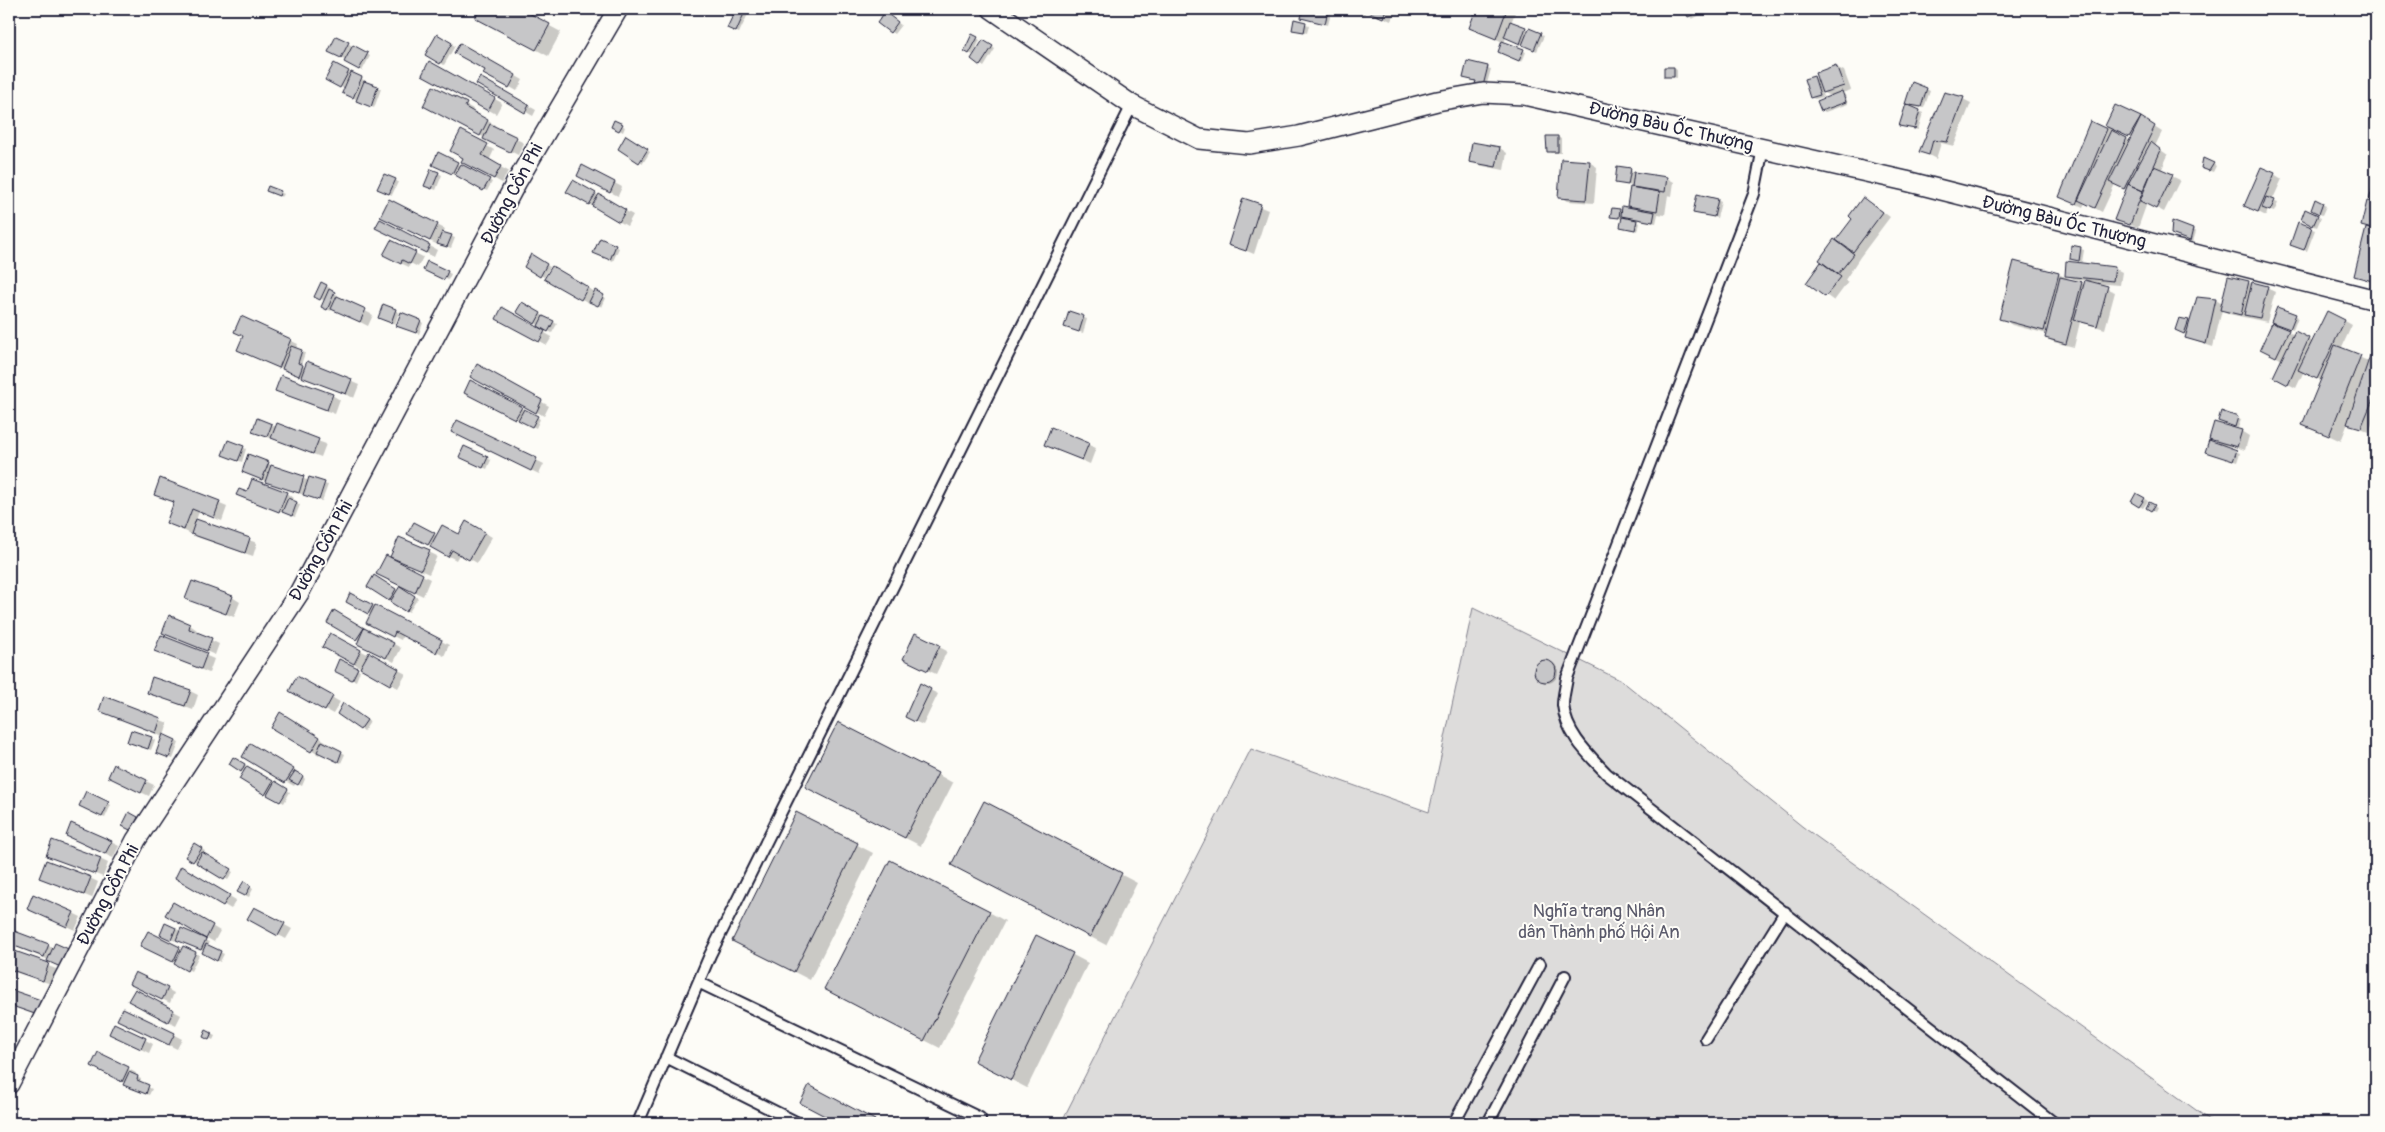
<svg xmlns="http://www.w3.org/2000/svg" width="2385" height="1132" font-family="Pangolin,sans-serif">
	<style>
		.green { fill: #dddcdb; stroke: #807f8b }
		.shadow { fill: #0003; fill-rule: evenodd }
		.building { fill: #c6c6c8; stroke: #22223b }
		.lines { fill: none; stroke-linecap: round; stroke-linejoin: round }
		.lane-casing { stroke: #22223b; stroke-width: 14 }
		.street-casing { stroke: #22223b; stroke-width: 22 }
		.lane { stroke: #fdfcf7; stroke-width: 10 }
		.street { stroke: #fdfcf7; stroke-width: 19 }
		.labels { text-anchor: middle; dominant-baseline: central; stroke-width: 4; stroke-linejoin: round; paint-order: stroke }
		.street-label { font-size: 18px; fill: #22223b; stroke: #fdfcf7 }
		.park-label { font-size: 18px; fill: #5a5a6b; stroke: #fdfcf7 }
	</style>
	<rect width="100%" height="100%" fill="#fdfcf7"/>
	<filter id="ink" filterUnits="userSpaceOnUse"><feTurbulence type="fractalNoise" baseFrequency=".02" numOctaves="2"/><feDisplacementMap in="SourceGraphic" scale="10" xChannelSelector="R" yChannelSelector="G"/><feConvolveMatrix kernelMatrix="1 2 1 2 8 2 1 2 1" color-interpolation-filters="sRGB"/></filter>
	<g filter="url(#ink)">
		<path class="green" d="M1473 608 1622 681 1803 827 2214 1123H1061L1251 749 1429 812Z"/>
		<path class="shadow" d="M482 9H518L561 32 548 56 477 17Z
			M737 9 749 12 739 33 728 27Z
			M1304 9H1315L1331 13 1328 25 1302 17Z
			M1351 9H1392L1395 11 1391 21 1366 10 1364 15Z
			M1477 9 1516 10 1511 23 1544 36 1537 51 1506 37 1504 43 1526 52 1522 62 1502 54 1503 42 1470 28Z
			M1685 9H1713L1692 19Z
			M888 16 901 25 894 34 879 23Z
			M1295 20 1309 25 1307 33 1293 29Z
			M438 36 455 46 444 65 427 55Z
			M973 36 980 40 973 55 965 51Z
			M337 37 370 56 362 71 330 51Z
			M984 41 995 49 984 67 973 59Z
			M460 44 523 80 517 91 485 73 486 70Z
			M430 63 502 103 496 114 423 74Z
			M335 65 381 89 374 108 361 102 347 94 345 89 327 79Z
			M1836 67 1844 71 1851 90 1842 93 1845 95 1848 104 1825 112 1822 110 1831 97 1821 91 1823 97 1815 99 1811 97 1814 77 1819 81Z
			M1487 68 1491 69 1486 87 1464 77Z
			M1674 68 1677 70V78L1665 76Z
			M481 79 536 110 533 116 478 84Z
			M434 87 473 109 472 112 495 125 494 127 524 143 518 155 432 110Z
			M1926 89 1930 91 1924 108 1909 106 1923 113 1918 130 1900 125 1906 104Z
			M1963 99 1971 103 1954 146 1941 143 1936 159 1921 151Z
			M2115 107 2140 118 2162 132 2155 146 2168 155 2161 171 2180 180 2164 212 2147 203 2138 228 2116 219 2127 190 2115 184 2102 212 2085 203 2083 207 2068 200ZM2115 131 2132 138 2131 141 2115 133ZM2143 186 2146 188 2141 200H2140Z
			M615 121 625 127 623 132 613 126Z
			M462 132 494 150 489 161 508 171 502 183 463 161 465 157Z
			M627 137 650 152 643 163 619 148Z
			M1558 137 1561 139V153H1551L1548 151Z
			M1500 148 1507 153 1504 170 1478 165 1470 161Z
			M439 154 492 182 487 191 434 164Z
			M1589 162 1597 167 1594 203 1567 201 1560 197Z
			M2213 164 2216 166 2213 172 2202 168Z
			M583 166 622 187 618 196 586 180Z
			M1630 169 1633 173 1667 178 1674 182 1672 196 1668 195 1665 215 1658 214 1656 223 1633 219 1640 223 1638 231 1624 228 1622 219 1612 216 1613 209 1623 212 1634 209 1628 206 1632 186 1616 182Z
			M438 173 442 175 436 190 429 187Z
			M2274 174 2282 179 2272 201 2278 203 2274 212 2268 210 2266 216 2246 206Z
			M395 180 398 182 392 195 382 190Z
			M574 182 633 215 627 226 568 192Z
			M280 192 284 194 282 197 271 193Z
			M1244 200 1268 210 1254 254 1230 244Z
			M1717 200 1721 202 1717 218 1695 212Z
			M389 201 445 229 443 233 455 238 451 248 438 243V245L389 221Z
			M2316 201 2326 206 2322 215 2315 212Z
			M1871 203 1890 217 1860 257 1845 280 1848 282 1834 301 1808 282 1824 262 1821 259 1854 219Z
			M2368 203 2376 205V284L2355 275 2367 228 2362 225Z
			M2306 211 2321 218 2317 227 2305 222Z
			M2299 224 2315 230 2307 251 2295 247Z
			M2192 230 2196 232 2193 242 2175 235Z
			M385 232 430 246 437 250 434 257Z
			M601 239 619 248 613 261 598 255Z
			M2072 246 2084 250 2082 262 2071 259Z
			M415 253 423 257 418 267 410 263 409 267 392 259Z
			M532 256 550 267 544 277 525 267Z
			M428 262 451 274 448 280 428 271Z
			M552 268 606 298 602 307 590 301 589 303 546 279Z
			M2114 268 2122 272 2120 285 2092 283 2115 292 2105 329 2080 322 2074 347 2054 342 2046 338 2047 334 2012 325 2001 318 2058 274 2085 285 2086 281 2074 279 2066 275Z
			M2229 277 2267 288 2275 292 2267 322 2229 314 2222 310 2213 347 2186 338 2187 335 2180 332 2188 322 2191 323 2216 300 2222 304Z
			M322 284 330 288 329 291 338 295 337 297 373 315 368 326 332 308 331 311 322 307 325 301 316 296Z
			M522 303 557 324 552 333 517 312Z
			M384 305 399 312 395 324 383 319Z
			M503 309 552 337 547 345 498 318Z
			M1070 313 1087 319 1083 333 1065 327Z
			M2295 315 2298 317 2293 330 2276 323Z
			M242 318 298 344 296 349 305 353 301 365 306 368 308 363 359 385 354 398 246 353Z
			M420 321 423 323 419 334 401 327Z
			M2345 321 2352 325 2341 349 2370 362 2376 346V414L2369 432 2348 423 2341 441 2304 424 2322 381 2304 371 2296 388 2282 381V360L2261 348 2272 325 2295 335 2296 332 2313 342Z
			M478 366 549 406 544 416 472 376Z
			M276 391 332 395 340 400 335 414Z
			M473 396 521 408 540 419 536 428Z
			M2222 413 2241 420 2238 428 2223 423Z
			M257 420 326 444 321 457 257 433Z
			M1051 429 1096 448 1090 464 1045 444Z
			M2241 431 2249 436 2245 450 2226 445 2225 447 2240 453 2237 462 2210 453 2221 444 2211 438Z
			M460 436 536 460 544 464 539 474Z
			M243 447 246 449 242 462 227 456Z
			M464 458H487L491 460 487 469Z
			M268 463 271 466 309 481 328 485 322 501 274 485 246 473Z
			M161 479 227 507 222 521 199 512 196 520 257 543 253 556 200 538 167 523 175 503 155 494Z
			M286 493 294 498 292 501 300 505 295 517 238 495Z
			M2137 494 2148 501 2143 508 2132 502Z
			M2150 504 2157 508 2155 512 2147 508Z
			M467 523 492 537 477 563 460 553 456 560 409 534 414 524 437 536H460Z
			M400 538 437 556 429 574 400 561Z
			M386 557 430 579 423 596 386 578Z
			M374 577 398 591 400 587 418 598 409 612 368 587Z
			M351 595 449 645 444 656 403 635 401 640 375 627 372 615 347 601Z
			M232 597 240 602 234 617 194 602Z
			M335 611 401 648 394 662 366 647 360 641 328 622Z
			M190 625 197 630 196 633 219 644 215 655 163 633Z
			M331 635 406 674 398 688 324 647Z
			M916 635 947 651 936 674 912 663Z
			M161 637 214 659 209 673 156 651Z
			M1536 672a11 11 0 1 1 22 0a11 11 0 1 1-22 0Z
			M340 661 360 671 356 681 335 671Z
			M297 678 340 702 333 714 291 691Z
			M930 690 938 694 923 725 914 721Z
			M190 691 198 695 193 710 149 693Z
			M105 697 168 723 164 736 179 743 173 759 161 754 163 737 100 710Z
			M347 707 370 722 364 731 338 713Z
			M280 714 327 742 325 744 345 754 341 763 320 753 319 755 272 727Z
			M132 731 155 740 151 750 132 744Z
			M250 745 301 774 305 779 302 786 296 783 294 786 243 757Z
			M234 758 290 792 284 803 240 779 244 772 230 764Z
			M114 766 154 785 149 796 117 781Z
			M937 774 953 783 921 846 823 796Z
			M984 802 1137 883 1106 945 968 874Z
			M108 803 111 805 105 818 84 808Z
			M797 814 873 853 810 980 749 949Z
			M75 840 111 842 119 846 113 858Z
			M194 844 205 851 203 854 233 872 228 880 186 856Z
			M48 855 100 859 108 863 103 877Z
			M182 868 236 900 231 909 177 877Z
			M41 877 90 878 98 882 92 898Z
			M244 883 253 889 249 897 239 892Z
			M174 903 220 931 214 942 167 915Z
			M254 908 292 929 286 939 256 923Z
			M36 912 73 913 81 917 75 930Z
			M989 912 1005 921 940 1048 842 998Z
			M166 925 209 942 207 946 224 954 220 962 203 953 204 951 176 938 175 941 165 936Z
			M9 930 54 948 49 960 9 944Z
			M148 932 182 950 183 947 199 955 191 971 150 950Z
			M1037 936 1088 963 1027 1088 975 1061Z
			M9 951 56 969 51 984 9 970Z
			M139 988 167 989 174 993 170 1003Z
			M9 990 48 1006 43 1018 9 1005Z
			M136 991 181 1015 176 1025 130 1001Z
			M124 1009 182 1039 177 1049 126 1024Z
			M115 1024 153 1044 149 1053 118 1038Z
			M207 1032 215 1036 213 1040 205 1036Z
			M9 1053 13 1055 9 1067Z
			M99 1053 136 1073 135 1076 141 1079 139 1083 152 1089 149 1095 128 1086 125 1083 100 1070Z
			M809 1086 878 1123H840L801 1102Z"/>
		<path class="building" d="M480 9H521L550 24 536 50 475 18Z
			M736 9H746L736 32 727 28Z
			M1303 9 1328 10 1325 24 1301 18Z
			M1362 9H1386L1383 18Z
			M1476 9H1507L1496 39 1469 28Z
			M1684 9H1706L1688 17Z
			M885 12 898 22 890 33 877 23Z
			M1294 19 1306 22 1304 32 1292 30Z
			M1510 21 1526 27 1520 44 1504 37Z
			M1529 28 1541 33 1534 50 1522 45Z
			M437 34 452 43 440 64 425 55Z
			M972 34 978 37 969 54 964 51Z
			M336 36 349 42 341 58 328 52Z
			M983 40 993 46 980 66 971 59Z
			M1502 41 1524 49 1519 61 1498 52Z
			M460 43 516 75 509 88 483 74 485 70 454 53Z
			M353 45 368 53 359 70 344 62Z
			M429 61 495 98 488 111 422 75Z
			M1467 61 1488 66 1483 86 1475 84 1476 81 1463 78Z
			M334 63 349 71 340 88 325 80Z
			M1836 65 1844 86 1822 93 1815 73Z
			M1664 67H1674V77H1664Z
			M351 72 362 77 353 98 342 93Z
			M1814 76 1820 95 1810 98 1804 79Z
			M480 77 529 105 525 113 476 84Z
			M364 81 378 86 371 107 356 101Z
			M1912 82 1927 88 1921 107 1905 104Z
			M433 86 467 103 465 107 488 120 480 136 423 106Z
			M1842 91 1846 102 1821 111 1817 101Z
			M1944 92 1964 97 1947 142 1933 140 1929 155 1919 152Z
			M1906 104 1920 110 1915 129 1899 126Z
			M2115 105 2141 117 2129 137 2105 126Z
			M2141 117 2155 126 2124 189 2109 182Z
			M614 120 623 124 619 131 611 127Z
			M2090 121 2107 129 2076 204 2059 197Z
			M490 124 517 137 510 152 483 139Z
			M461 130 488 144 482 155 501 166 494 179 461 162 463 158 450 151Z
			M2111 130 2127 138 2095 208 2078 200Z
			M626 135 648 149 639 163 618 149Z
			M1546 136H1558V152H1547Z
			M1472 142 1500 147 1496 167 1469 162Z
			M2151 142 2161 150 2143 191 2128 184Z
			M438 152 458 162 452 174 432 165Z
			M2203 158 2214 163 2209 171 2201 168Z
			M1561 159 1590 161 1586 200 1558 198Z
			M461 164 490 179 483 191 455 175Z
			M582 165 615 182 610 193 577 176Z
			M1617 166 1631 168 1628 185 1615 183Z
			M2154 166 2173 174 2156 209 2140 201Z
			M2261 167 2275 173 2258 212 2244 206Z
			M431 169 439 172 432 189 424 186Z
			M1634 172 1667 177 1665 192 1632 187Z
			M384 174 396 179 389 194 377 189Z
			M573 180 596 193 589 205 566 192Z
			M2128 184 2143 191 2130 225 2114 220Z
			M268 186 281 191 279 196 266 191Z
			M2373 186 2376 187V203L2369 200Z
			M1630 187 1660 192 1657 211 1627 206Z
			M599 194 626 210 619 222 592 206Z
			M1697 194 1718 199 1714 217 1693 213Z
			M1863 197 1883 212 1853 252 1836 240 1852 219 1849 216Z
			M2266 197 2275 200 2270 211 2262 208Z
			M1243 198 1261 204 1246 251 1228 245Z
			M389 199 438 224 430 241 380 217Z
			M2315 199 2323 203 2319 214 2311 210Z
			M2367 201 2376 203V230L2361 226Z
			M1622 206 1655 212 1653 222 1621 216Z
			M1612 208 1620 209 1619 218 1610 217Z
			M2305 209 2318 215 2313 226 2301 220Z
			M1622 217 1637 220 1635 230 1620 227Z
			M380 219 430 245 426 253 375 228Z
			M2172 221 2193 229 2190 241 2171 234Z
			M2298 222 2312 227 2304 250 2290 245Z
			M2366 228 2376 230V282L2354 276Z
			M442 232 452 235 447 247 437 244Z
			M600 238 616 245 610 260 593 253Z
			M1834 239 1854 254 1838 274 1819 260Z
			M391 240 416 252 410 264 402 260 401 264 383 255Z
			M2071 245 2081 247 2079 261 2070 259Z
			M531 254 547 264 540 277 524 267Z
			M427 261 448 271 444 280 423 270Z
			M2014 261 2059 273 2044 331 1999 319Z
			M2066 261 2115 267 2113 281 2065 276Z
			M1821 262 1841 277 1825 297 1806 283Z
			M552 266 588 287 581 300 544 279Z
			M2228 276 2249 281 2241 315 2220 310Z
			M2060 277 2082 282 2066 344 2045 338Z
			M2085 280 2108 286 2097 326 2074 320Z
			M321 282 327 285 320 300 314 297Z
			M2252 282 2268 286 2260 318 2244 315Z
			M329 289 335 292 327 310 321 307Z
			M595 290 604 295 598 306 589 302Z
			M337 296 366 309 360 322 331 309Z
			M2197 297 2216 299 2206 344 2185 338Z
			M522 302 541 313 535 324 516 312Z
			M383 304 396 309 391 323 378 318Z
			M502 307 545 331 539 342 496 319Z
			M2277 307 2296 314 2290 329 2271 322Z
			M1069 311 1084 316 1079 332 1064 327Z
			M2327 311 2345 320 2317 379 2298 370Z
			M401 312 421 320 416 333 396 326Z
			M241 316 291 339 279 368 237 350 243 336 234 332Z
			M543 316 554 321 548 332 538 326Z
			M2179 318 2189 320 2184 334 2175 330Z
			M2272 323 2289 330 2276 357 2260 349Z
			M2295 331 2309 338 2288 385 2273 377Z
			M2374 344 2376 345V392L2361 428 2347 424Z
			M2335 345 2361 355 2329 436 2302 425Z
			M291 346 302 350 298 363 303 365 299 376 282 369Z
			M307 361 352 379 346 394 301 377Z
			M477 364 542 400 536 413 470 377Z
			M281 375 333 394 327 410 275 391Z
			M470 380 522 407 515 419 464 393Z
			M524 409 538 416 532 427 518 420Z
			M2221 411 2238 417 2235 427 2218 421Z
			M257 418 272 424 267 437 252 432Z
			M457 420 537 458 531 471 451 432Z
			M2214 422 2242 430 2237 447 2209 439Z
			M277 423 319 439 313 454 271 438Z
			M1051 427 1089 443 1082 460 1044 445Z
			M228 440 244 446 238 461 222 455Z
			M2209 440 2237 450 2233 461 2205 452Z
			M464 446 488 457 483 468 459 457Z
			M248 454 269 462 262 480 242 472Z
			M271 465 304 476 299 493 265 482Z
			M309 477 325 482 319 500 303 495Z
			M160 478 220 501 214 518 192 509 184 530 166 523 174 502 154 495Z
			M252 479 287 492 279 512 236 495 239 489 247 492Z
			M2136 493 2145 498 2139 507 2131 502Z
			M288 498 297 502 292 516 282 512Z
			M2149 502 2155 505 2151 511 2146 508Z
			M196 519 250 538 245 553 191 534Z
			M466 521 485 532 469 560 452 550 448 557 430 547 442 525 459 534Z
			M414 522 435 533 428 545 407 534Z
			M399 537 430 550 421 570 390 557Z
			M386 555 423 574 415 593 376 574Z
			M374 575 396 589 389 601 367 587Z
			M192 581 233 596 226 614 185 599Z
			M400 586 415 596 406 612 390 602Z
			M350 593 373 605 368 614 346 602Z
			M375 605 442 640 436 653 395 632 393 637 366 623Z
			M334 610 364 628 356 640 327 623Z
			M169 615 190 624 189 629 212 638 207 651 162 633Z
			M364 628 394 643 386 658 357 644Z
			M330 633 361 650 354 664 322 647Z
			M915 633 940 645 928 671 903 659Z
			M161 635 207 653 201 669 154 651Z
			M369 652 399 669 390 685 360 668Z
			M339 659 358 668 352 680 334 671Z
			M1534 671a11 11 0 1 1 22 0a11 11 0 1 1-22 0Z
			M297 676 333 696 325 711 289 691Z
			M152 677 191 690 185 706 147 693Z
			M920 683 931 689 915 722 905 717Z
			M104 696 161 718 156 733 99 711Z
			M343 703 367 720 360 730 337 714Z
			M280 712 320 737 311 752 271 728Z
			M838 722 938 773 905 838 805 787Z
			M131 730 152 737 148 749 127 742Z
			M163 734 176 740 169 758 156 753Z
			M322 741 342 751 338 762 317 752Z
			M250 743 294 769 285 783 242 757Z
			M233 757 245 764 241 772 229 764Z
			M114 764 147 780 141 793 108 777Z
			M247 766 273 781 265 795 239 779Z
			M295 771 303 776 298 785 289 780Z
			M275 781 288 789 280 802 267 795Z
			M86 791 109 802 102 817 79 806Z
			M984 801 1122 873 1090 937 951 865Z
			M129 812 138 817 132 831 122 826Z
			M796 812 858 843 794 972 732 941Z
			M71 823 112 841 105 854 66 836Z
			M52 840 101 858 95 874 46 856Z
			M194 843 202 848 193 862 185 857Z
			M202 852 231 869 224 880 196 863Z
			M46 860 91 877 84 895 39 878Z
			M890 860 990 911 924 1041 824 989Z
			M181 866 230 895 223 906 175 878Z
			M244 881 251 886 245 896 237 892Z
			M33 894 74 912 67 927 27 909Z
			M173 902 213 925 206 939 165 915Z
			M254 907 285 923 278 936 247 919Z
			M165 923 176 928 171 940 160 935Z
			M181 928 206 939 201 950 176 940Z
			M9 929 49 944 44 957 9 944Z
			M148 931 180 947 173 962 140 946Z
			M1036 935 1073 953 1011 1080 974 1061Z
			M55 943 73 951 65 969 47 961Z
			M206 944 221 951 217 961 202 953Z
			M183 946 196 952 187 971 174 964Z
			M9 949 49 963 43 981 9 969Z
			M135 972 168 988 162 1000 129 984Z
			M9 989 41 1000 35 1014 9 1005Z
			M135 989 174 1010 168 1022 128 1001Z
			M123 1008 175 1033 169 1045 117 1020Z
			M114 1023 146 1038 141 1049 109 1034Z
			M206 1030 212 1033 209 1040 203 1037Z
			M98 1052 129 1067 122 1082 91 1066Z
			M129 1072 138 1076 137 1080 149 1085 146 1094 123 1085Z
			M809 1085 875 1120 874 1123H838L800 1103Z"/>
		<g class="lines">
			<defs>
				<path id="lane" d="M1763 148 1754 194 1567 678C1566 686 1563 696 1563 705 1566 734 1588 754 1607 774L2054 1123
					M700 983 980 1118 977 1123
					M1706 1039 1785 912
					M666 1057 798 1123
					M638 1123 710 955 1132 105
					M1454 1123 1540 964
					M1488 1123 1565 976"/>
				<path id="street" d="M992 9 1132 105 1199 139 1249 144 1299 136 1437 101 1483 93 1524 95 1906 181 2376 300
					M9 1084 136 840 299 593 516 183 618 9"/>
			</defs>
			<use href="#lane" class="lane-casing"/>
			<use href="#street" class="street-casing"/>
			<use href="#lane" class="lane"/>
			<use href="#street" class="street"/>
		</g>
	</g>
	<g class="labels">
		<g class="street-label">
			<text transform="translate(1671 127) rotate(13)">Đường Bàu Ốc Thượng</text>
			<text transform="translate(512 194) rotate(-62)">Đường Cồn Phi</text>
			<text transform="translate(2064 222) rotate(14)">Đường Bàu Ốc Thượng</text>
			<text transform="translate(321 551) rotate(-61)">Đường Cồn Phi</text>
			<text transform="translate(108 895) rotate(-62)">Đường Cồn Phi</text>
		</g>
		<g class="park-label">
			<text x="1599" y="911">Nghĩa trang Nhân<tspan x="1599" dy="21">dân Thành phố Hội An</tspan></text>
		</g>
	</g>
	<rect width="2385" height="1132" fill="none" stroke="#fdfcf7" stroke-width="30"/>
	<rect x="15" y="15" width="2355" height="1102" fill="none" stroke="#22223b" stroke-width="2" filter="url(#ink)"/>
</svg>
